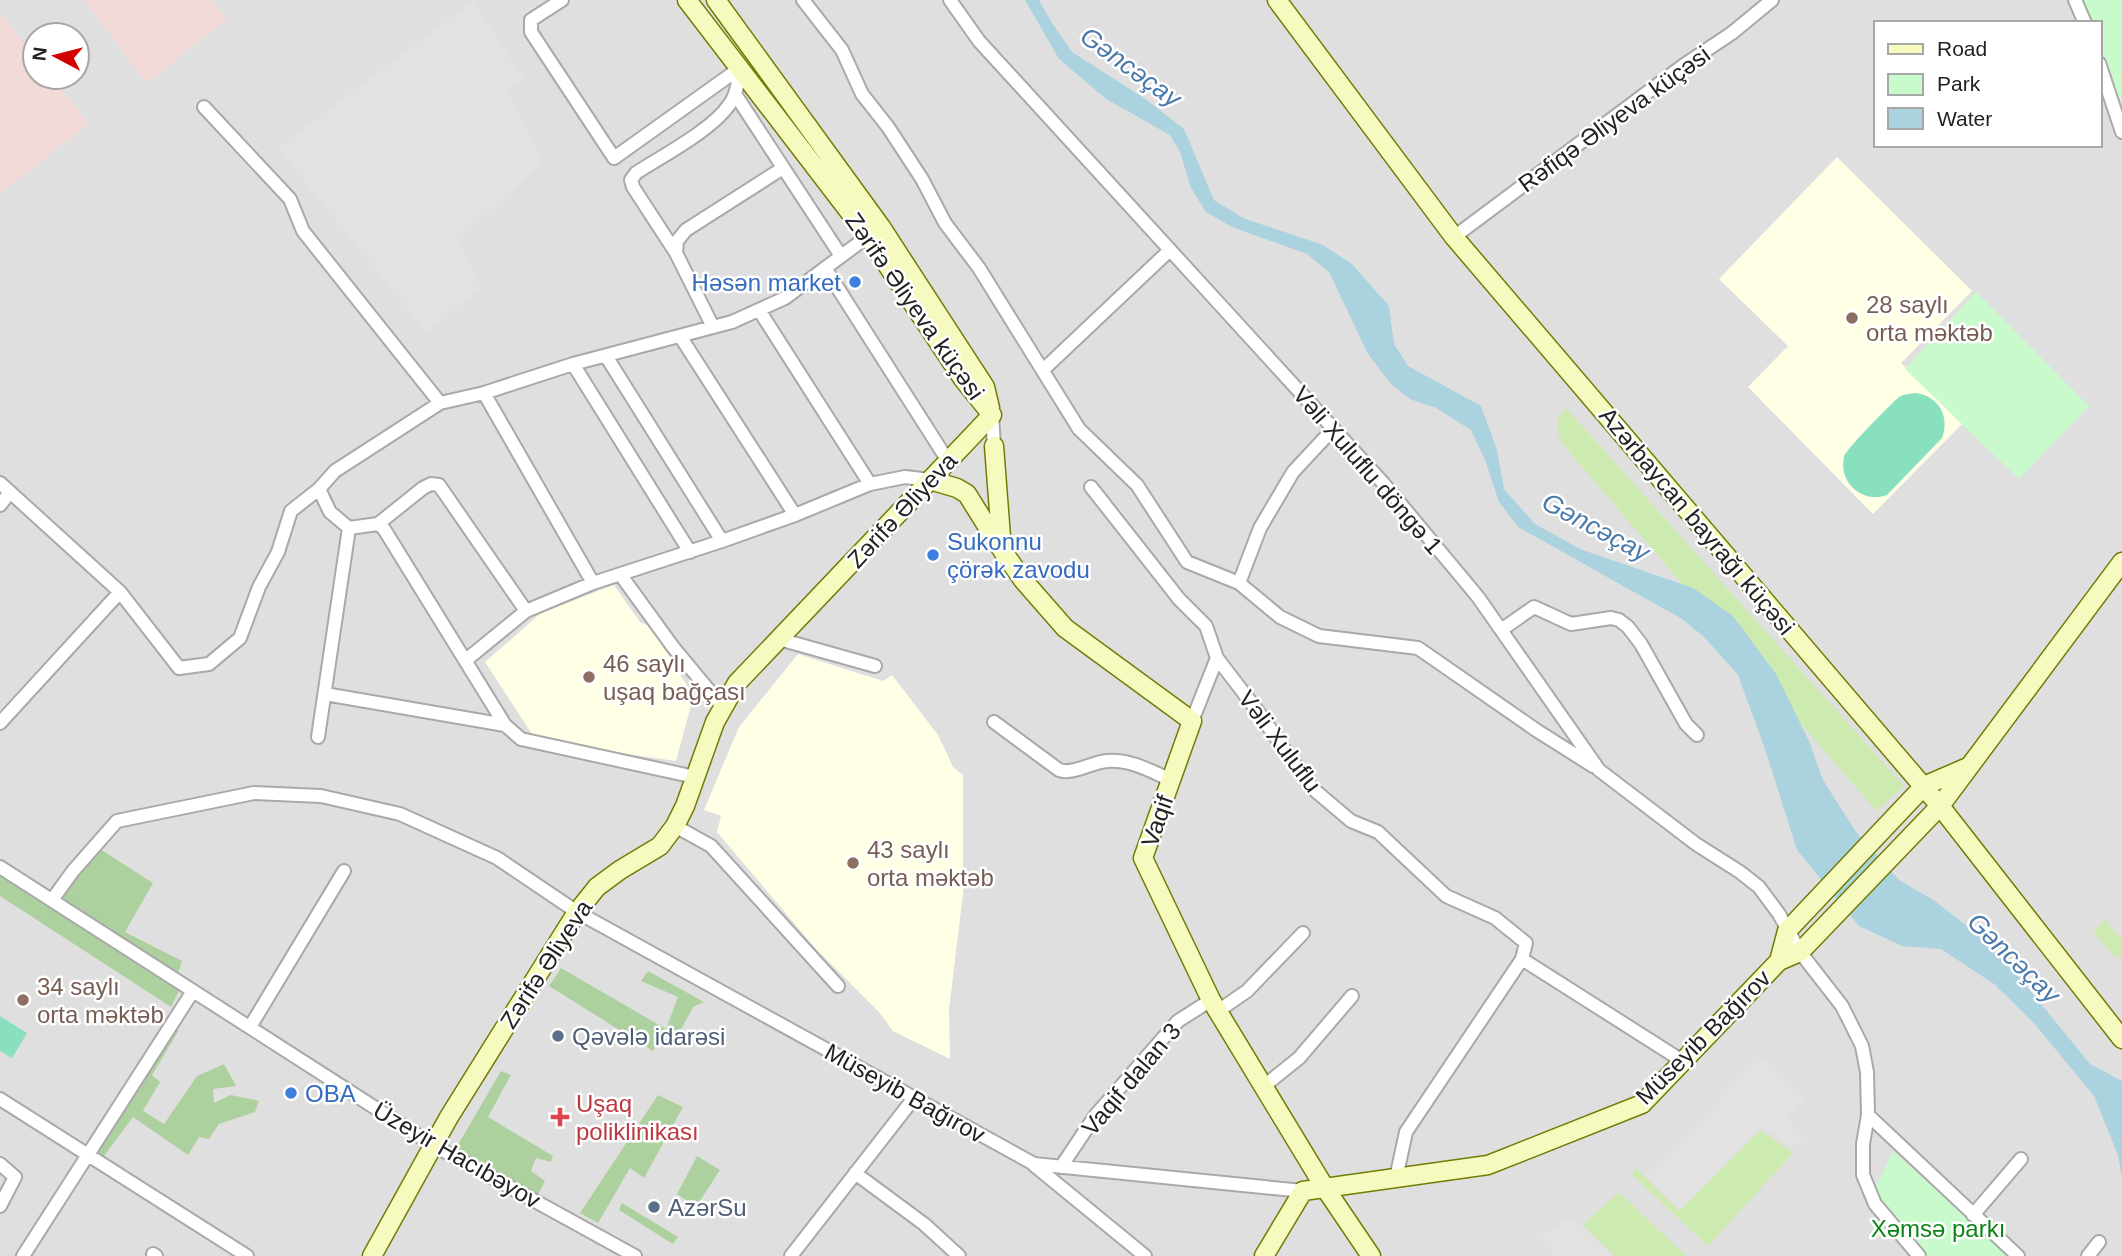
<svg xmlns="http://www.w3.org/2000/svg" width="2122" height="1256" font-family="Arial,sans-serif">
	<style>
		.residential { fill: #e0dfdf; fill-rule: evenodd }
		.commercial { fill: #f2dad9 }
		.education { fill: #ffffe5 }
		.grass { fill: #cdebb0 }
		.forest { fill: #add19e }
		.park { fill: #c8facc }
		.pitch { fill: #88e0be }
		.parking { fill: #e2e2e2 }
		.water { fill: #aad3df }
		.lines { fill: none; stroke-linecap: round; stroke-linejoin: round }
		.street-casing { stroke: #a9a9a9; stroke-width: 16 }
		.secondary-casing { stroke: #707d05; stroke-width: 21 }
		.street { stroke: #fff; stroke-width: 12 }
		.secondary { stroke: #f7fabf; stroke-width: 18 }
		.shop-dot { fill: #3f7fe0; stroke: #fff; stroke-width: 2.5 }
		.education-dot { fill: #8d6e63; stroke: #fff; stroke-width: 2.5 }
		.service-dot { fill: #5c6f8a; stroke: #fff; stroke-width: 2.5 }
		.health-dot { fill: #e0444e; stroke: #fff; stroke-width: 2.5 }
		.labels { text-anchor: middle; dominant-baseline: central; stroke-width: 5; stroke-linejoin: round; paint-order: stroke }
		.street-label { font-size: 24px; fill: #222; stroke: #fff }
		.shop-label { font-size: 24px; fill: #366cbe; stroke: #fff; text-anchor: start }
		.education-label { font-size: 24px; fill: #785e54; stroke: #fff; text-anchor: start }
		.service-label { font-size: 24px; fill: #4e5e75; stroke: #fff; text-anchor: start }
		.health-label { font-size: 24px; fill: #be3a42; stroke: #fff; text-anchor: start }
		.park-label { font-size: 24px; fill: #0c8416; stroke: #fff }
		.water-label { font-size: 26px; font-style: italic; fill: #4a7aab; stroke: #fff }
	</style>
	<rect width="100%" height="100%" fill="#f2efe9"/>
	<path class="residential" d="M0 0H2122V1256H0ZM1875 23H2099V145H1875ZM35 35H77V77H35Z"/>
	<path class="commercial" d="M84 0H211L227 20 146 83Z
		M0 13 35 56V77H52L89 124 0 193Z"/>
	<path class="education" d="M1837 157 1972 291 1901 363 1962 424 1873 514 1748 387 1788 346 1719 279Z
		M614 585 640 622 651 627 691 692 693 698 676 761 586 748 534 737 485 662 541 613Z
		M798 654 883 681 892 675 938 735 953 767 963 775V894L949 1009 950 1059 893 1031 879 1012 816 949 717 832 721 816 704 810 739 727Z"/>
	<path class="grass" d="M1566 408 1904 786 1876 811 1560 441C1556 425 1555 419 1566 408Z
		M2107 918 2108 924 2122 940V961L2117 955 2114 956 2093 932Z
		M1760 1130 1793 1153 1708 1246 1632 1175 1636 1168 1679 1211Z
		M1619 1192 1686 1256H1614L1583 1225Z"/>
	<path class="forest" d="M100 849 153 883 125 932 182 961 177 976 60 900Z
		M0 871 181 987 171 1007 0 896Z
		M561 968 666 1029 678 997 641 981 648 971 704 1002 693 1007 676 1039 662 1034 653 1051 549 986Z
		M172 1030H179L152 1075 160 1082 143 1111 164 1124 197 1076 224 1064 236 1086 213 1089 214 1103 231 1095 259 1101 255 1112 219 1124 209 1139 199 1137 188 1155 133 1117 104 1156 95 1152Z
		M501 1071 511 1075 488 1117 553 1156 551 1162 536 1158 531 1171 545 1181 536 1198 455 1150Z
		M658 1095 683 1107 644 1178 630 1168 598 1223 580 1213Z
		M697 1156 720 1170 696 1207 677 1194Z
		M622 1203 678 1237 673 1244 619 1210Z"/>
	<path class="park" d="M2077 0H2122V121L2099 60V23H2086Z
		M1976 292 2089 406 2019 479 1905 369Z
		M1893 1151 2011 1256H1925L1878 1202 1876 1187Z"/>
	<path class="pitch" d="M1915 393C1939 396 1950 416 1942 438L1887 495C1863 504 1838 483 1844 457 1845 450 1891 404 1899 397 1904 394 1909 394 1915 393Z
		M0 1016 27 1033 12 1058 0 1051Z"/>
	<path class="parking" d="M473 1 524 79 508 92 543 162 459 239 481 289 426 332 278 148Z
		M1763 1056 1806 1100 1787 1118 1804 1137 1793 1147 1761 1127 1680 1209 1645 1176Z
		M1570 1216 1614 1256H1555L1540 1238Z"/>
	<path class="water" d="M1025 0H1039L1052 23 1072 52 1144 98 1184 129 1214 200 1243 218 1323 245 1352 264 1389 306 1394 344 1408 366 1481 406 1497 450 1504 489 1535 524 1580 549 1693 588 1733 616 1776 674 1809 741 1823 780 1856 832 1899 880 1935 901 1978 935 2019 977 2090 1064 2122 1081V1179L2118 1155 2094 1096 2033 1022 1994 984 1941 949 1902 946 1859 926 1797 850 1765 749 1738 675 1704 637 1682 619 1518 527 1499 502 1485 460 1471 430 1436 408 1410 399 1390 383 1368 354 1329 272 1307 254 1232 227 1206 212 1191 188 1180 152 1170 135 1106 99 1059 59Z"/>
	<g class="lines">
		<defs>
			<path id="street" d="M562 0 531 20V32L614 158 740 68
				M803 0 842 50 862 94 888 127 922 179 945 223 979 268 1079 429 1137 485 1187 562 1239 583 1280 617 1319 636 1418 648 1536 730 1593 766
				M950 0 979 41 1384 484 1478 597 1599 770 1696 844 1740 872 1759 887 1779 914 1800 952 1842 1006 1862 1046 1867 1072 1868 1115 1863 1144V1175L1875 1204 1919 1256
				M2075 0 2085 23
				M2099 63 2122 132
				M735 94 841 256
				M204 107 290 199 303 231 440 403
				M1454 237 1684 65 1732 33 1772 0
				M676 253 633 187 631 180 636 173C662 156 712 130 729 105 737 95 738 81 740 68
				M825 268 948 461
				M759 310 870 484
				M713 327 676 253 677 241 686 230 783 168
				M680 336 795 515
				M606 356 722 541
				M573 364 690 552
				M1043 370 1170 250
				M484 393 593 583
				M992 415 994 446
				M0 483 120 592 179 668 209 664 240 638 259 587 278 552 291 511 319 489
				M1091 487 1179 599 1206 626 1217 658
				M0 505 10 492
				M378 524 423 488 431 484 439 485 526 611
				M620 574 673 647 722 706
				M1239 583 1260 528 1293 472 1333 429
				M1501 630 1534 607 1571 624 1611 618 1619 620 1628 627 1641 644 1686 724 1697 735
				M779 639 875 666
				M466 660 526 611 593 583 722 541 795 515 870 484 905 477 930 480
				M325 694 505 725
				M1192 721 1217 658 1256 709 1312 788 1351 821 1378 832 1446 896 1495 918 1526 943 1522 959 1684 1062
				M994 722 1059 770C1073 775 1092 762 1107 761 1130 759 1151 771 1171 780
				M0 723 120 592
				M318 737 349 528
				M695 777 521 739 505 725 384 529 378 524 349 528 330 512 319 489 335 471 440 403 484 393 573 364 732 322 785 298 875 231
				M675 826 711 846 838 986
				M0 867 433 1145 635 1256
				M52 900 73 871 117 821 254 793 321 796 400 814 497 858 577 912 1034 1164 1303 1191
				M1218 1011 1247 991 1303 933
				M250 1027 344 871
				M1264 1086 1299 1058 1352 996
				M0 1099 247 1256
				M1868 1115 2018 1256
				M0 1164 15 1177 0 1206
				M1034 1165 1145 1256
				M1061 1167 1095 1116 1178 1021 1211 1000
				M855 1173 924 1224 959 1256
				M1396 1178 1406 1132 1522 959
				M1973 1215 2021 1159
				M153 1254 156 1256
				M23 1256 193 991
				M791 1256 914 1098
				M2088 1256 2099 1242"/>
			<path id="secondary" d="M687 0 868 236 963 379 992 415
				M716 0 881 227 985 387 990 408
				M1277 0 1454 237 1940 806 2122 1039
				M994 446 1002 550 1023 580 1065 628 1192 721 1143 858 1211 1000 1325 1188 1371 1256
				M930 480 957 488 967 494 1000 547
				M1779 961 1787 931 1924 786 1968 767
				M372 1256 449 1117 577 912 597 887 620 870 660 846 675 826 685 806 715 722 737 683 992 415
				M1264 1256 1303 1191 1488 1165 1642 1104 1779 961 1800 952 1940 806 2122 562"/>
		</defs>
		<use href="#street" class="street-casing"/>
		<use href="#secondary" class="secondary-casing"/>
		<use href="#street" class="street"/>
		<use href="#secondary" class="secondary"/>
	</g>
	<g class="shop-dot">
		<circle cx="855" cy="282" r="7"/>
		<circle cx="933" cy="555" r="7"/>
		<circle cx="291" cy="1093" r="7"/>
	</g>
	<g class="education-dot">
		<circle cx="1852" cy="318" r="7"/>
		<circle cx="589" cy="677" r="7"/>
		<circle cx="853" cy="863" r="7"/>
		<circle cx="23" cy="1000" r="7"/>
	</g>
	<g class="service-dot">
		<circle cx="558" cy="1036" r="7"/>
		<circle cx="654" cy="1207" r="7"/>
	</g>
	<path class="health-dot" d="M556.5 1106.5h7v7h7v7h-7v7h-7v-7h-7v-7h7z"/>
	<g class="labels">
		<g class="street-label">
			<text transform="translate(1614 119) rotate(-36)">Rəfiqə Əliyeva küçəsi</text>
			<text transform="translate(915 306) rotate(55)">Zərifə Əliyeva küçəsi</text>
			<text transform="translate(1368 470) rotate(49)">Vəli Xuluflu döngə 1</text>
			<text transform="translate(902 510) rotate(-47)">Zərifə Əliyeva</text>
			<text transform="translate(1697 521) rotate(50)">Azərbaycan bayrağı küçəsi</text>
			<text transform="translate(1280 741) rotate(53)">Vəli Xuluflu</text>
			<text transform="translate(1157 821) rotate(-71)">Vaqif</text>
			<text transform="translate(546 964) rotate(-57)">Zərifə Əliyeva</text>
			<text transform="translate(1703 1037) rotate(-45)">Müseyib Bağırov</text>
			<text transform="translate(1131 1079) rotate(-50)">Vaqif dalan 3</text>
			<text transform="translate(905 1093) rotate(29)">Müseyib Bağırov</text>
			<text transform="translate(457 1155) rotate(30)">Üzeyir Hacıbəyov</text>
		</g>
		<g class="shop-label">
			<text x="841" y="282" text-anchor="end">Həsən market</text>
			<text x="947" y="541">Sukonnu<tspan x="947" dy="28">çörək zavodu</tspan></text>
			<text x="305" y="1093">OBA</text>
		</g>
		<g class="education-label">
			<text x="1866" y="304">28 saylı<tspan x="1866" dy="28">orta məktəb</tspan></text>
			<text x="603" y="663">46 saylı<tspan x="603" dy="28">uşaq bağçası</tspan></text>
			<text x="867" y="849">43 saylı<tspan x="867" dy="28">orta məktəb</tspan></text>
			<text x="37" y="986">34 saylı<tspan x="37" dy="28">orta məktəb</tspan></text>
		</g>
		<g class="service-label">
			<text x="572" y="1036">Qəvələ idarəsi</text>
			<text x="668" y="1207">AzərSu</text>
		</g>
		<g class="health-label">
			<text x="576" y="1103">Uşaq<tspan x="576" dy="28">poliklinikası</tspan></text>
		</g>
		<g class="park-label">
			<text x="1938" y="1228">Xəmsə parkı</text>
		</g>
		<g class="water-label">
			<text transform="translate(1131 67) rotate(36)">Gəncəçay</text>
			<text transform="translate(1596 527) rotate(28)">Gəncəçay</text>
			<text transform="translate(2014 958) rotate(44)">Gəncəçay</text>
		</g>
	</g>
	<rect x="1874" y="21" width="228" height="126" fill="#ffffff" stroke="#a7a7a7" stroke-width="2"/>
	<rect x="1888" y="44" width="35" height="10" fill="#f7fabf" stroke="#a7a7a7" stroke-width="2"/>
	<text x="1937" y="56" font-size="21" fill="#222222">Road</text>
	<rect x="1888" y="74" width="35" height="21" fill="#c8facc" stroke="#a7a7a7" stroke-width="2"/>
	<text x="1937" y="91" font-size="21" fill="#222222">Park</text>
	<rect x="1888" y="108" width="35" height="21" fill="#aad3df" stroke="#a7a7a7" stroke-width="2"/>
	<text x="1937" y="126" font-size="21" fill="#222222">Water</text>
	<g transform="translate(56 56) rotate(277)"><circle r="33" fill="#ffffff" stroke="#a7a7a7" stroke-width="2"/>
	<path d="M0-5L12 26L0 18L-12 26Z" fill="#d40000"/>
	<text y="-10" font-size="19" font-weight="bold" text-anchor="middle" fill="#222222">N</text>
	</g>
</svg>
